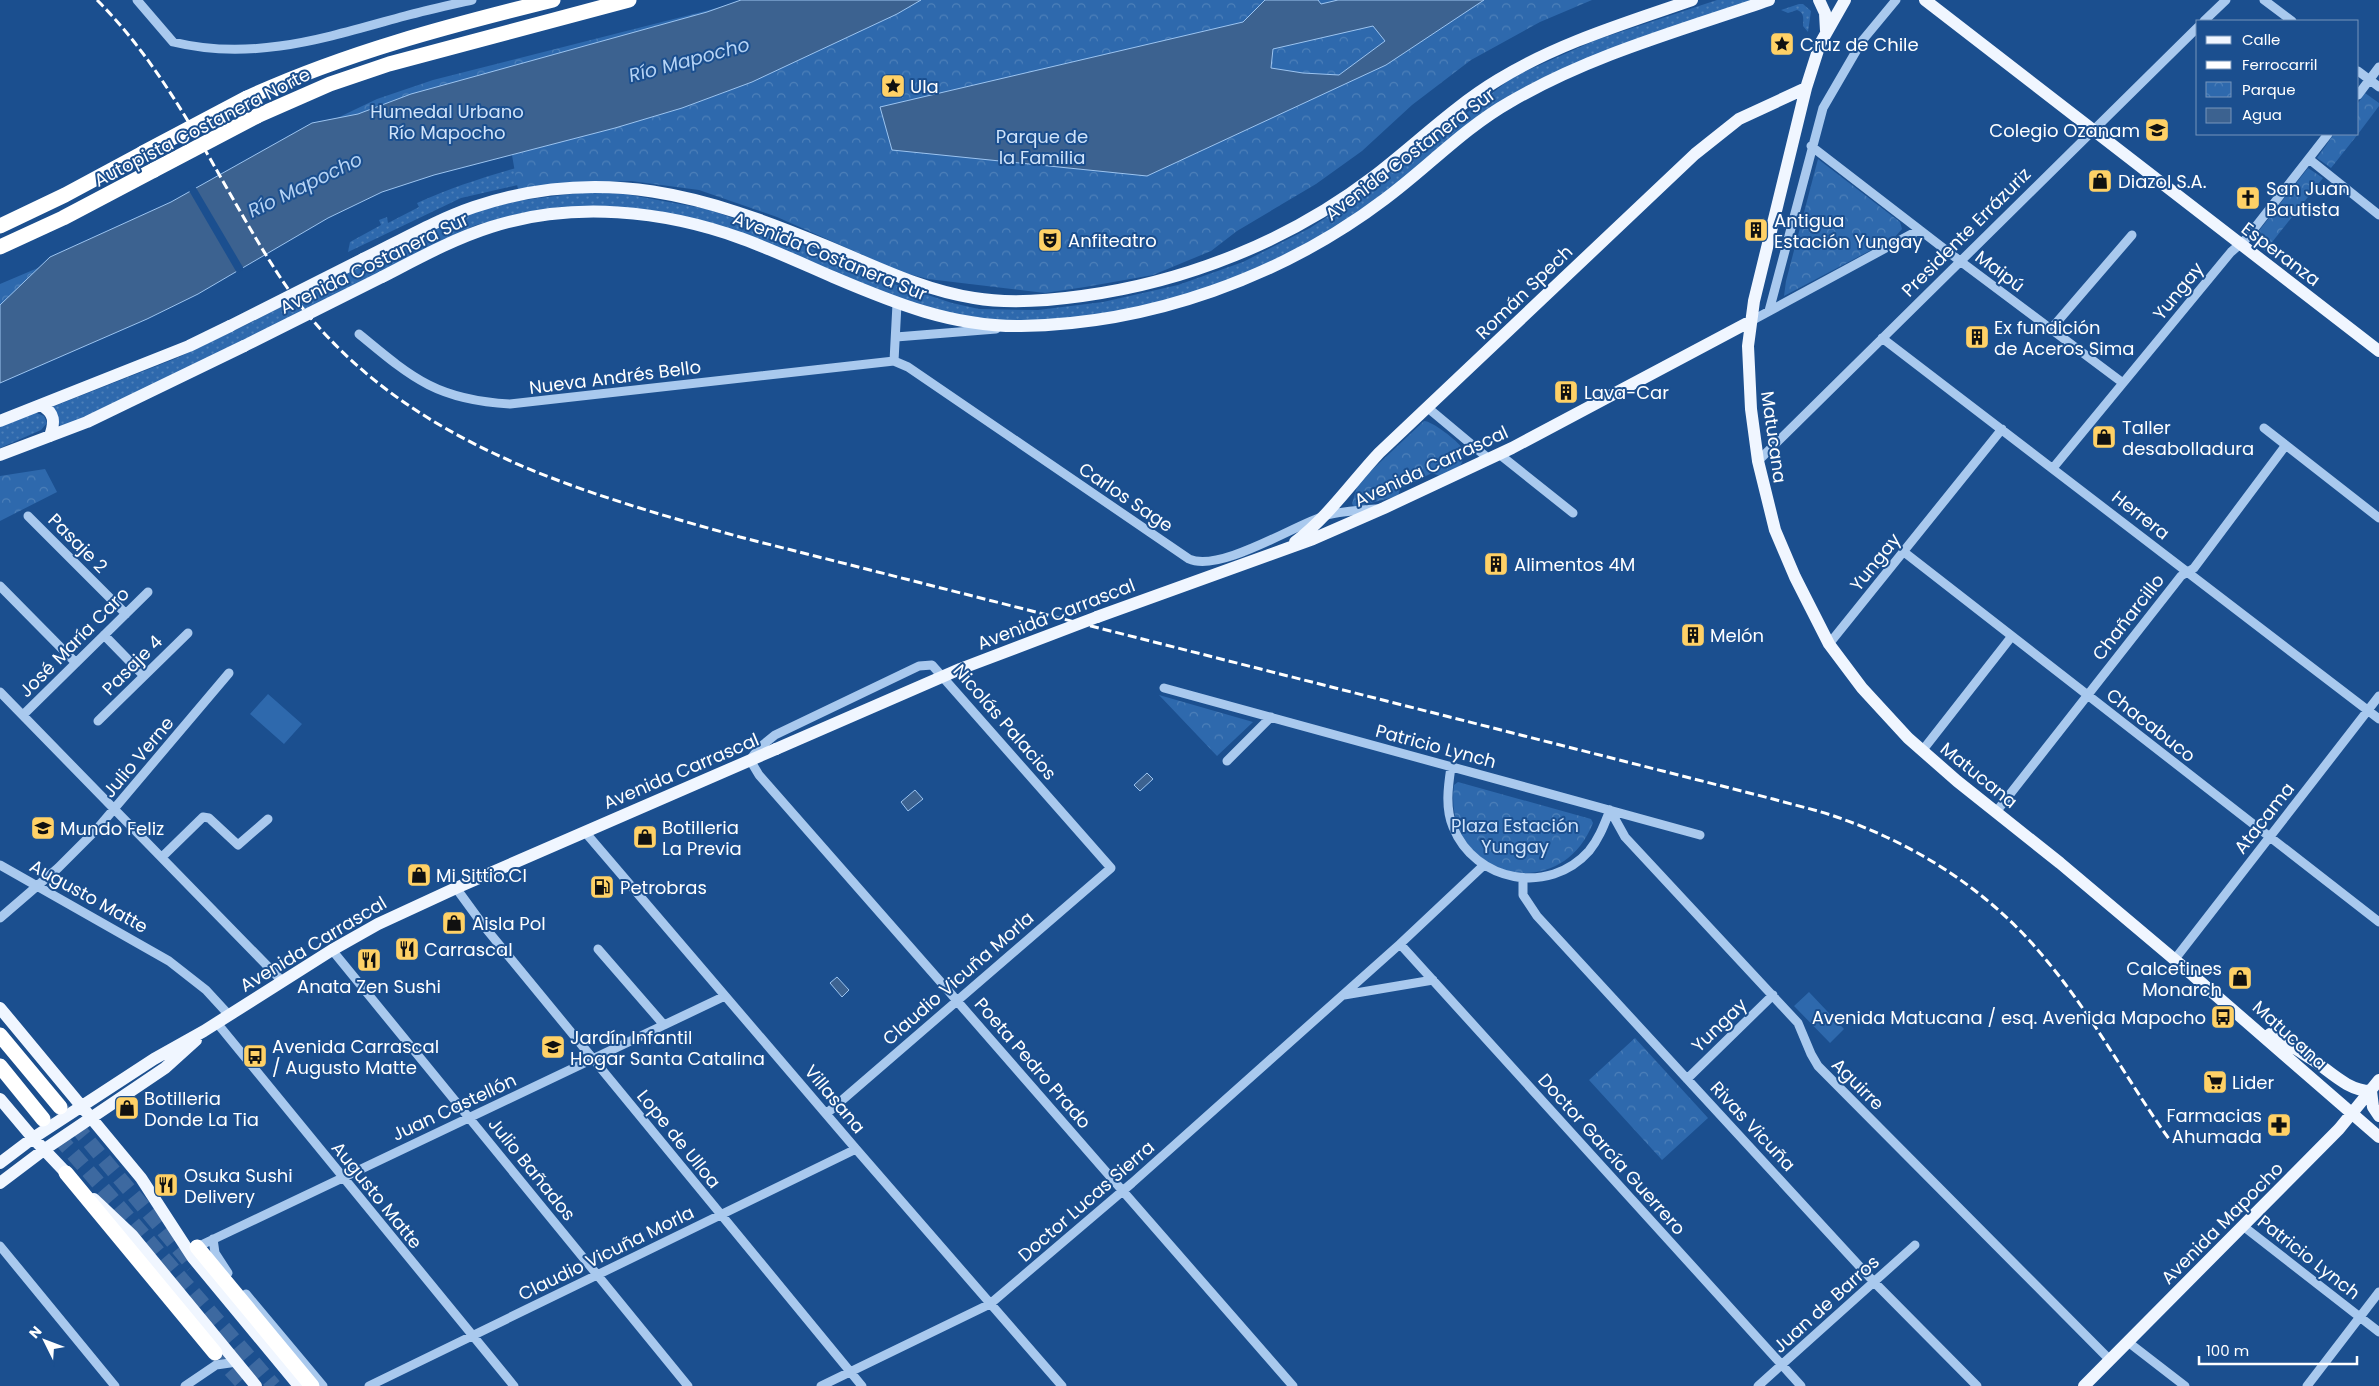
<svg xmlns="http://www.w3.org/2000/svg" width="2379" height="1386" font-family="Poppins,sans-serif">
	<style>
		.grass { fill: url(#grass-dots) }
		.park { fill: url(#park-crowns) }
		.pitch { fill: #2e69ad }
		.water { fill: #3c6290; stroke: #9cc4f0; fill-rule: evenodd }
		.pier { fill: #1b4f8f }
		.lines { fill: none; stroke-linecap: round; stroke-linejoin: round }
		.highway-tunnel { stroke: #3d69a0; stroke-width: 15; stroke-dasharray: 15 8; stroke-linecap: butt }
		.minor { stroke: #a9c9ee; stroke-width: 9 }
		.major { stroke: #f0f6ff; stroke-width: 12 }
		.highway { stroke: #fff; stroke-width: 15 }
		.rail { stroke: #fff; stroke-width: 3; stroke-dasharray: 9 4; stroke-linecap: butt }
		.major-bridge { stroke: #f0f6ff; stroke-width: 12 }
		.highway-bridge { stroke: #fff; stroke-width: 15 }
		.labels { text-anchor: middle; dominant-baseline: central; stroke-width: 4; stroke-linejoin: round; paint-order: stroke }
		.poi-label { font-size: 18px; fill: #fff; stroke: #1b4f8f; text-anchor: start }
		.park-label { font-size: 18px; fill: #cfe3fa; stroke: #1b4f8f }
		.street-label { font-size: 18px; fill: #fff; stroke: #1b4f8f }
		.water-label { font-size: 19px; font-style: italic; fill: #b5d3f5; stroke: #1b4f8f }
	</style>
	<defs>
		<pattern id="grass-dots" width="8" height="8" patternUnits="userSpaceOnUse" patternTransform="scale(1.25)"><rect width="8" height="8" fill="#2e69ad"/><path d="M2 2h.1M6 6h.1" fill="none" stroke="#4d80b9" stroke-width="1.8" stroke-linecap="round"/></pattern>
		<pattern id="park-crowns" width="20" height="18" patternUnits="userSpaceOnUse" patternTransform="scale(1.25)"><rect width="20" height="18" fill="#2e69ad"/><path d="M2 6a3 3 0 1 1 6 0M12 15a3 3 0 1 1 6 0" fill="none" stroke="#4d80b9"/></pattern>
	</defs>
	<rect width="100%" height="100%" fill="#1b4f8f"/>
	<path class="grass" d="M1717 0H1760L1530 84 1395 188 1323 237 1270 265 1188 298 1121 313 1040 323 946 315 659 211 604 206 560 207 526 212 476 225 254 337 61 428 52 407 177 358 248 324 439 225 479 210 524 200 587 192 625 194 707 209 775 233 885 281 952 303 979 309 1038 310 1103 302 1178 285 1243 262 1310 228 1362 194 1513 77 1596 40Z
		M1799 4H1803L1811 11 1808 32 1803 26C1803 19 1805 13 1797 10L1788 13 1781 10Z
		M530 164 531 182 461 198 348 252 350 242 381 225 379 220 387 217 388 223 419 207 417 203C454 186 491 175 530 164Z
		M34 412 44 416 47 423 41 430 0 448V424Z"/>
	<path class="park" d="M742 0H1592L1540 22 1471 60 1412 105 1362 151 1316 184 1237 231 1211 251 1153 275 1085 287 1045 293 928 279 901 272 777 217 699 190 631 181 573 183 518 190 512 155C600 131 690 111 772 72L380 188 0 376V284L104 240 266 152 377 99 433 80 729 5Z
		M2365 93 2379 103V106L2358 134V103Z
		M2334 134H2358L2331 168 2317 158Z
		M1818 159 1900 222 1902 229 1894 238 1784 296 1786 281Z
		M2308 168 2323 178 2265 251 2251 241Z
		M1424 421C1432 421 1458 441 1462 448 1466 454 1463 461 1460 466L1440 476 1432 473 1400 489 1398 496 1355 507 1352 504 1358 483Z
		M45 469 57 492 0 521V476Z
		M1159 695 1253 722 1217 756Z
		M1458 782 1591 819 1593 823C1559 909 1442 876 1454 785Z
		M1635 1038 1708 1118 1662 1160 1589 1080Z"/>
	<path class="pitch" d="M268 694 302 724 284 744 250 714Z
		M1809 992 1844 1029 1830 1043 1794 1006Z"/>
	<path class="water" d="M741 0H921L897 14 752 82 682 108 615 128 434 175 382 192 328 218 198 294 147 319 0 383V305L50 257 171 202 312 123 358 114 411 94 469 78 707 12Z
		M1265 0H1318L1321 4 1338 0H1484L1386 65 1147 176 892 150 880 107 1243 22ZM1373 26 1385 41 1339 75 1303 73 1271 68 1273 49Z
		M1147 773 1153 779 1140 791 1134 785Z
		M915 790 923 799 908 811 901 802Z
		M837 977 849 990 842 997 830 983Z"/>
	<path class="pier" d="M195 186 244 269 237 273 188 189Z"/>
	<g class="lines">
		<path class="highway-tunnel" d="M60 1107 193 1266
			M43 1119 274 1386
			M215 1353 245 1386"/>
		<path class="minor" d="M137 0 173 42C254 62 328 37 405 16 427 10 450 5 472 0
			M2264 0 2292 21
			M2204 21 2226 0
			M2358 71 2379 87
			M2358 95 2379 67
			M1811 146 1960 261 2123 383
			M2309 159 2379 215
			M1769 311 1823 108 1862 41 1896 0
			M1751 321 1919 230
			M2051 329 2132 235
			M359 334C412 378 437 400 510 404L894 361 908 367 1189 559C1219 573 1293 526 1324 516 1341 511 1360 510 1377 509
			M896 337 996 329
			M1882 338 2379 719
			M894 361 897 304
			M1428 408 1489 459
			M2264 428 2379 518
			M1499 454 1573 513
			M1758 461 2198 27
			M2053 468 2231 252 2246 239 2328 134
			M28 516 126 614
			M1904 552 2379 922
			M0 586 76 663
			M104 635 144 676
			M1829 644 2002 429
			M1164 688 1700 835
			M0 692 282 981
			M23 715 148 592
			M98 721 188 633
			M1922 751 2012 636
			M1227 761 1271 717
			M1451 767C1448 787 1445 808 1453 827 1475 882 1549 896 1589 851 1599 839 1604 825 1610 810
			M1610 810 1625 837 1798 1023 1811 1054 1818 1066 2110 1360
			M1996 812 2181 576 2194 568 2286 445
			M585 832 856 1149 1062 1386
			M162 857 203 817 209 818 238 845 268 819
			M0 865 169 961 206 990 229 1015
			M1523 878V895L1537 916 1874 1282 1977 1386
			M456 888 483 925 862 1386
			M0 918 58 868 97 829 229 673
			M1400 944 1801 1386
			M598 949 664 1025
			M332 950 688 1386
			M2175 959 2379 696
			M1344 995 1433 980
			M217 1023 514 1386
			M1687 1079 1773 995
			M826 1114 1111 868 932 665 919 666 775 735 759 748 750 760 759 775 946 988 964 1009 1293 1386
			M2243 1226 2379 1332
			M213 1239 215 1253 228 1273
			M0 1246 115 1386
			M197 1247 725 996
			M246 1294 323 1386
			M2128 1342 2185 1386
			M185 1386 216 1365 237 1362
			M369 1386 856 1149
			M821 1386 990 1304 1132 1183 1400 944 1484 865
			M1758 1386 1915 1245
			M2307 1386 2379 1292"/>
		<path class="major" d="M1819 0 1825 13 1826 31
			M1845 0 1820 44 1806 88 1754 301 1748 346 1751 409 1758 461 1775 530 1795 577 1829 644 1862 688 1908 738 1957 781 2060 863 2181 965 2379 1137
			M1925 0 2379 351
			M363 259C400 241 436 220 474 207 602 164 706 196 824 245 873 265 921 290 974 298 1009 304 1046 301 1082 296 1186 282 1289 241 1373 177 1415 145 1453 107 1498 80 1558 43 1626 23 1692 0
			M382 277C417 259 453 239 491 227 572 201 664 210 743 239 773 250 803 264 833 277 894 303 953 327 1021 326 1150 324 1282 277 1385 199 1427 168 1464 128 1510 102 1590 55 1682 30 1769 0
			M41 405C55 413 55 422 50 436
			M0 421 189 346 230 326
			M0 455 87 422 244 346
			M1295 542C1328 517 1351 483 1379 453L1695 154 1739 119 1806 88
			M1097 617 1313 539 1384 508 1512 448 1751 321
			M0 1008 141 1178 193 1258 299 1386
			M2270 1034C2284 1041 2297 1049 2310 1058 2329 1070 2347 1091 2371 1091
			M2371 1091 2373 1107 2379 1116
			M0 1099 33 1138 72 1179
			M0 1163 33 1138 154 1059 204 1031 332 950 378 924 456 888 776 749
			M0 1183 45 1149 165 1068 196 1040
			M94 1199 132 1235 256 1386
			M2084 1386 2339 1129 2379 1080"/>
		<path class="highway" d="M247 98C345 53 448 26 553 0
			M257 116 330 84 389 64 629 0
			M0 226 65 195 143 153
			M0 247 63 218 154 170
			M0 1035 60 1107
			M0 1066 43 1119
			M66 1173 215 1353
			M197 1247 312 1386"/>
		<path class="rail" d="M97 0C175 78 219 183 278 274 385 437 564 488 740 537L1773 799C1797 806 1822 811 1845 820 1923 848 1995 896 2047 961 2093 1016 2127 1080 2169 1139"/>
		<path class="major-bridge" d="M230 326 363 259
			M244 346 382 277
			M776 749 960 669 1097 617"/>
		<path class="highway-bridge" d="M143 153 247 98
			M154 170 257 116"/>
	</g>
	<defs>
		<symbol id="sight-square" viewBox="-11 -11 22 22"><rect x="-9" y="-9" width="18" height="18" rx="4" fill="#ffd166" stroke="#1b4f8f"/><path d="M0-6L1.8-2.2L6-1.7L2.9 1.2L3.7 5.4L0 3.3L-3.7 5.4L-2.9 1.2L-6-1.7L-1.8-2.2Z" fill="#111"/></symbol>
		<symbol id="school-square" viewBox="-11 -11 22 22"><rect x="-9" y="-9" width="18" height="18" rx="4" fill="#ffd166" stroke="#1b4f8f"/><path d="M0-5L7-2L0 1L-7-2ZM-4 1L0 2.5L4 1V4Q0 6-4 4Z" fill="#111"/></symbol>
		<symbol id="shop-square" viewBox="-11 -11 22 22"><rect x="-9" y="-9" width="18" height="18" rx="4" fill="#ffd166" stroke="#1b4f8f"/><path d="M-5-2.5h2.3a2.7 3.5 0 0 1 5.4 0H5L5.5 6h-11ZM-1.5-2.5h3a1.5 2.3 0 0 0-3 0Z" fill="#111"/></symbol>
		<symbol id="church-square" viewBox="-11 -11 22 22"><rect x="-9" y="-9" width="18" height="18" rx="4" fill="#ffd166" stroke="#1b4f8f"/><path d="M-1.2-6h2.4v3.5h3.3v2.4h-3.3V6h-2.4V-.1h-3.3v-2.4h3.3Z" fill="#111"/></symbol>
		<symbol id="building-square" viewBox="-11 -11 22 22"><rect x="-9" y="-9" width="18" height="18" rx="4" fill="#ffd166" stroke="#1b4f8f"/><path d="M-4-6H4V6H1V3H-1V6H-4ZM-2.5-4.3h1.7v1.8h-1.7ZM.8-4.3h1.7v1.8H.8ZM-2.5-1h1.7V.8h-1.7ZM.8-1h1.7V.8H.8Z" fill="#111"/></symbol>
		<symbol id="theatre-square" viewBox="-11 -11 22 22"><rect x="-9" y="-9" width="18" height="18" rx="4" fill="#ffd166" stroke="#1b4f8f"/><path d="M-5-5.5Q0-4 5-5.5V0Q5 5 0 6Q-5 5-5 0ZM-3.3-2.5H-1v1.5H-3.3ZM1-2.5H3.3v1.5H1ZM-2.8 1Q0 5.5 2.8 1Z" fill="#111"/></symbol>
		<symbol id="fuel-square" viewBox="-11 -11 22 22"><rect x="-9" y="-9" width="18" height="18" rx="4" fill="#ffd166" stroke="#1b4f8f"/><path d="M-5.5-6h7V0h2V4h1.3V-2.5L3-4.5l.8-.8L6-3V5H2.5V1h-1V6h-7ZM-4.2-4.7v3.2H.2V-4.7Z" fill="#111"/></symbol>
		<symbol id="restaurant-square" viewBox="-11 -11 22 22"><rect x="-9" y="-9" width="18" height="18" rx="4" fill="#ffd166" stroke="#1b4f8f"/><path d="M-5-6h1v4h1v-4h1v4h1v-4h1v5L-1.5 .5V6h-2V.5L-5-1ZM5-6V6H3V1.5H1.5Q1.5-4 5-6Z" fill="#111"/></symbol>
		<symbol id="bus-square" viewBox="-11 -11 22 22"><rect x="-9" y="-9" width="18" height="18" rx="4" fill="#ffd166" stroke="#1b4f8f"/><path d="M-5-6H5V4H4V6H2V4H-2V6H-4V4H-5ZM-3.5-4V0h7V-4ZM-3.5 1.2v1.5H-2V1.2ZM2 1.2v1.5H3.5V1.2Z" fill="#111"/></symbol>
		<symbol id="supermarket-square" viewBox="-11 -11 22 22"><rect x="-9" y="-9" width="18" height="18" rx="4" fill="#ffd166" stroke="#1b4f8f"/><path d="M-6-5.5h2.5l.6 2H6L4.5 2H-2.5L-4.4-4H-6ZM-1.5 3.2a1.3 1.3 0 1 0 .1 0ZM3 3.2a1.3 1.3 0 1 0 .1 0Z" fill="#111"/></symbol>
		<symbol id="pharmacy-square" viewBox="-11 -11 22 22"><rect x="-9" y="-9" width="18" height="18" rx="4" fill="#ffd166" stroke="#1b4f8f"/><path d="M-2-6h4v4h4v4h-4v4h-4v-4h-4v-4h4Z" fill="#111"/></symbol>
	</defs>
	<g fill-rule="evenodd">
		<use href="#sight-square" x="1768" y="30" width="28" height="28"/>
		<use href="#sight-square" x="879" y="72" width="28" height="28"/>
		<use href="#school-square" x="2143" y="116" width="28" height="28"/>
		<use href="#shop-square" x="2086" y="167" width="28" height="28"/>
		<use href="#church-square" x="2234" y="184" width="28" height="28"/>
		<use href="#building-square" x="1742" y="216" width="28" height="28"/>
		<use href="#theatre-square" x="1036" y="226" width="28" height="28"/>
		<use href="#building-square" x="1963" y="323" width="28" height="28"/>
		<use href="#building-square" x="1552" y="378" width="28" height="28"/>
		<use href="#shop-square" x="2090" y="423" width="28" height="28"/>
		<use href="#building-square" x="1482" y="550" width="28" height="28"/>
		<use href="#building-square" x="1679" y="621" width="28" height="28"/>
		<use href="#school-square" x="29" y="814" width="28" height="28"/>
		<use href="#shop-square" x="631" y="823" width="28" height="28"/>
		<use href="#shop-square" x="405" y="861" width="28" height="28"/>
		<use href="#fuel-square" x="588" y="873" width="28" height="28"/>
		<use href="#shop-square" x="440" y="909" width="28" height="28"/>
		<use href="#restaurant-square" x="393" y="935" width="28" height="28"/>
		<use href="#restaurant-square" x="355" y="946" width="28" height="28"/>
		<use href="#shop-square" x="2226" y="964" width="28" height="28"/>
		<use href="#bus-square" x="2209" y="1003" width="28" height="28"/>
		<use href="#school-square" x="539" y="1033" width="28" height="28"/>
		<use href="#bus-square" x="241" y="1042" width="28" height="28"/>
		<use href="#supermarket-square" x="2201" y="1068" width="28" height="28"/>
		<use href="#shop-square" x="113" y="1094" width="28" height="28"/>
		<use href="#pharmacy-square" x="2265" y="1111" width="28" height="28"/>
		<use href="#restaurant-square" x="152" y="1171" width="28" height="28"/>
	</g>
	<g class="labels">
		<g class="poi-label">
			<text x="1800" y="44">Cruz de Chile</text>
			<text x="910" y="86">Ula</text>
			<text x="2140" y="130" text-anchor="end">Colegio Ozanam</text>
			<text x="2118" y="181">Diazol S.A.</text>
			<text x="2266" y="188">San Juan<tspan x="2266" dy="21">Bautista</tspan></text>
			<text x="1774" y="220">Antigua<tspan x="1774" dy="21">Estación Yungay</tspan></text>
			<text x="1068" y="240">Anfiteatro</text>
			<text x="1994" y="327">Ex fundición<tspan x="1994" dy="21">de Aceros Sima</tspan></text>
			<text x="1584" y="392">Lava-Car</text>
			<text x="2122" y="427">Taller<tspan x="2122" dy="21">desabolladura</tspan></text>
			<text x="1514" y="564">Alimentos 4M</text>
			<text x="1710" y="635">Melón</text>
			<text x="662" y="827">Botilleria<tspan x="662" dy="21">La Previa</tspan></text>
			<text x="60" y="828">Mundo Feliz</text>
			<text x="436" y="875">Mi Sittio.Cl</text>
			<text x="620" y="887">Petrobras</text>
			<text x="472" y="923">Aisla Pol</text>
			<text x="424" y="949">Carrascal</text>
			<text x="2222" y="968" text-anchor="end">Calcetines<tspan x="2222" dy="21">Monarch</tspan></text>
			<text x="369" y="986" text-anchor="middle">Anata Zen Sushi</text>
			<text x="2206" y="1017" text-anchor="end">Avenida Matucana / esq. Avenida Mapocho</text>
			<text x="570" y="1037">Jardín Infantil<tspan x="570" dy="21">Hogar Santa Catalina</tspan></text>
			<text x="272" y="1046">Avenida Carrascal<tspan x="272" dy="21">/ Augusto Matte</tspan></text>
			<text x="2232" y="1082">Lider</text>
			<text x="144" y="1098">Botilleria<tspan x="144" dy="21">Donde La Tia</tspan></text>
			<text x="2262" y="1115" text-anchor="end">Farmacias<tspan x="2262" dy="21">Ahumada</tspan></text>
			<text x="184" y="1175">Osuka Sushi<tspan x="184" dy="21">Delivery</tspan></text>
		</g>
		<g class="park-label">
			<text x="447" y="111">Humedal Urbano<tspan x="447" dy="21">Río Mapocho</tspan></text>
			<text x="1042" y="136">Parque de<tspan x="1042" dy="21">la Familia</tspan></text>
			<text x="1515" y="825">Plaza Estación<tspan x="1515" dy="21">Yungay</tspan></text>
		</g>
		<g class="street-label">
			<text transform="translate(202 127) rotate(-27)">Autopista Costanera Norte</text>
			<text transform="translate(1410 154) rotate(-37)">Avenida Costanera Sur</text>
			<text transform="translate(1966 232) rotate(-45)">Presidente Errázuriz</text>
			<text transform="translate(2281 254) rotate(37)">Esperanza</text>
			<text transform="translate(830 256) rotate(22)">Avenida Costanera Sur</text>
			<text transform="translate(374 263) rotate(-26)">Avenida Costanera Sur</text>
			<text transform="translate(2000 271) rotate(37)">Maipú</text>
			<text transform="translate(2178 291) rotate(-51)">Yungay</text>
			<text transform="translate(1524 292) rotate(-44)">Román Spech</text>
			<text transform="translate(615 377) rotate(-7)">Nueva Andrés Bello</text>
			<text transform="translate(1774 437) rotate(82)">Matucana</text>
			<text transform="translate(1431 466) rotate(-25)">Avenida Carrascal</text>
			<text transform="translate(1126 497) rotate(34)">Carlos Sage</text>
			<text transform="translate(2141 515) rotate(38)">Herrera</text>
			<text transform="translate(78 543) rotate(45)">Pasaje 2</text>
			<text transform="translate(1875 562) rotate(-51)">Yungay</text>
			<text transform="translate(1056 614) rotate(-21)">Avenida Carrascal</text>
			<text transform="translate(2128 617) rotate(-52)">Chañarcillo</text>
			<text transform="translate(74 642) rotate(-45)">José María Caro</text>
			<text transform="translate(132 665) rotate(-45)">Pasaje 4</text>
			<text transform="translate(1005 722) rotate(49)">Nicolás Palacios</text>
			<text transform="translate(2151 725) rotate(38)">Chacabuco</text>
			<text transform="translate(1436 746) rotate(15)">Patricio Lynch</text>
			<text transform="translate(138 757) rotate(-50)">Julio Verne</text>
			<text transform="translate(681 771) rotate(-23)">Avenida Carrascal</text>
			<text transform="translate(1979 775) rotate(39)">Matucana</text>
			<text transform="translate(2264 818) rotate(-52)">Atacama</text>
			<text transform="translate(89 896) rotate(29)">Augusto Matte</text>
			<text transform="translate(313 944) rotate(-31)">Avenida Carrascal</text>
			<text transform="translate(958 978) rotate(-41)">Claudio Vicuña Morla</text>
			<text transform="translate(1719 1025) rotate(-44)">Yungay</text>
			<text transform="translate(2290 1035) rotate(42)">Matucana</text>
			<text transform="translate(1033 1063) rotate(49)">Poeta Pedro Prado</text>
			<text transform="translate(1858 1084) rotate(45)">Aguirre</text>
			<text transform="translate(835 1099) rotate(50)">Villasana</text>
			<text transform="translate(454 1107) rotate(-25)">Juan Castellón</text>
			<text transform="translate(1753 1126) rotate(47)">Rivas Vicuña</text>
			<text transform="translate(679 1139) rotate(51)">Lope de Ulloa</text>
			<text transform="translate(1612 1154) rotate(48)">Doctor García Guerrero</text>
			<text transform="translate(532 1169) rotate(51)">Julio Bañados</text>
			<text transform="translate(377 1195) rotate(51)">Augusto Matte</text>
			<text transform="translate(1086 1201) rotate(-41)">Doctor Lucas Sierra</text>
			<text transform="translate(2222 1223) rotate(-45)">Avenida Mapocho</text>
			<text transform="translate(606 1253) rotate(-26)">Claudio Vicuña Morla</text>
			<text transform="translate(2309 1257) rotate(38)">Patricio Lynch</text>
			<text transform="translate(1826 1304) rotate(-42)">Juan de Barros</text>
		</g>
		<g class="water-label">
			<text transform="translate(689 60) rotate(-15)">Río Mapocho</text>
			<text transform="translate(305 185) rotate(-26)">Río Mapocho</text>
		</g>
	</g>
	<rect x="2196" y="20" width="162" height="115" fill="#1b4f8f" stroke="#7695bc"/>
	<rect x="2206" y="36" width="25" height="8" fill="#f0f6ff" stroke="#7695bc"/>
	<text x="2242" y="45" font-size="15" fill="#ffffff">Calle</text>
	<rect x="2206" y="61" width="25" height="8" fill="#ffffff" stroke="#7695bc"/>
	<text x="2242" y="70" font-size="15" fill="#ffffff">Ferrocarril</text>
	<rect x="2206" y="82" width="25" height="15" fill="url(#park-crowns)" stroke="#7695bc"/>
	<text x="2242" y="95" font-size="15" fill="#ffffff">Parque</text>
	<rect x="2206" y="108" width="25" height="15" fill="#3c6290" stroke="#7695bc"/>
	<text x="2242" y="120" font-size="15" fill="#ffffff">Agua</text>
	<g transform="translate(45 1341) rotate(312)" stroke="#1b4f8f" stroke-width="4" paint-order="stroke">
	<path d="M0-4L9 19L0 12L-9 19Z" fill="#ffffff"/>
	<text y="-8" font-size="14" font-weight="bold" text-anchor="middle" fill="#ffffff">N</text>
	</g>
	<path d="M2199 1356v8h158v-8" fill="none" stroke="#ffffff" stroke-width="2.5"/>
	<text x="2206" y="1356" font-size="15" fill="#ffffff" stroke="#1b4f8f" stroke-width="4" paint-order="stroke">100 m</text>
</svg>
